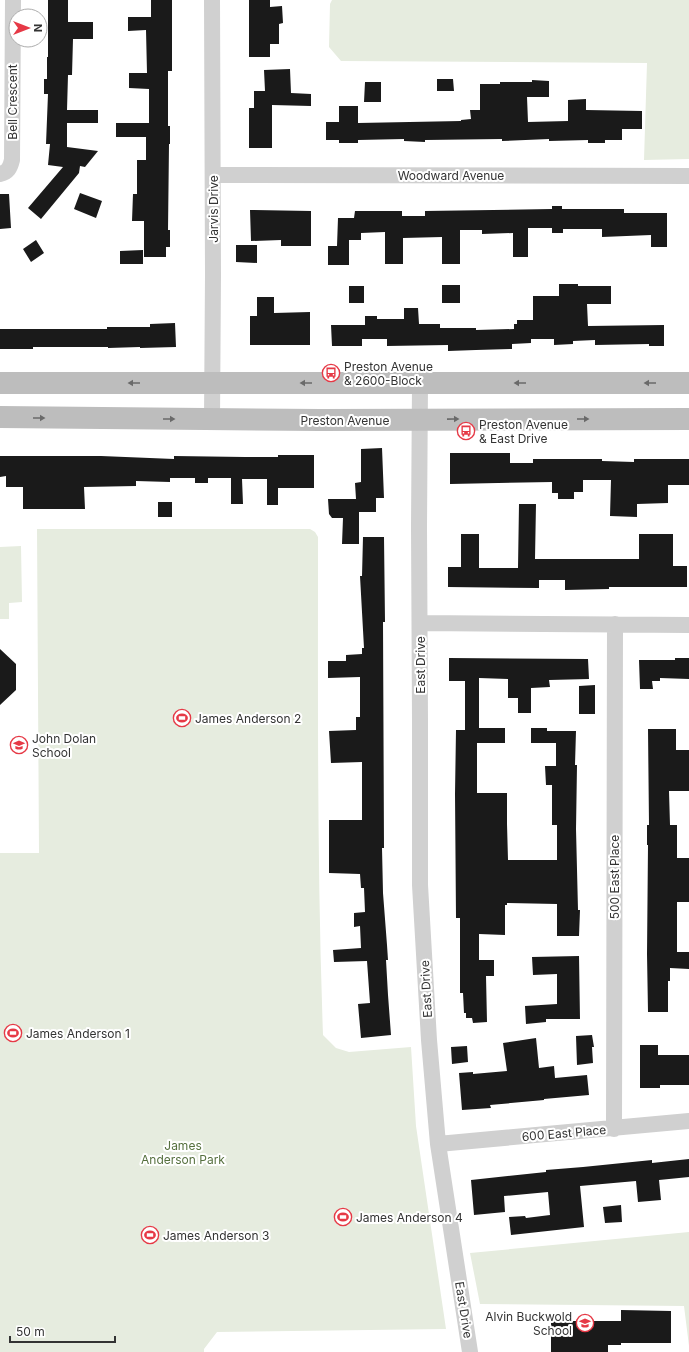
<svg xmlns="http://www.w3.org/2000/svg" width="689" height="1352" font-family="Inter,sans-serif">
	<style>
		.green { fill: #e6ecdf }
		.building { fill: #1a1a1a }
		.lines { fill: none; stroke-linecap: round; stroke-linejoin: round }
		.minor { stroke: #d0d0d0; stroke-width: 16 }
		.secondary { stroke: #bdbdbd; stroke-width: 22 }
		.oneway { fill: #6a6a6a }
		.labels { text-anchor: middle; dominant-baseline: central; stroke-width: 4; stroke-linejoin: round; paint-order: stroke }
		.street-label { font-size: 12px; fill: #333; stroke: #fff }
		.poi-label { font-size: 12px; fill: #333; stroke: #fff; text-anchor: start }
		.park-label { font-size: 12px; fill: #56703f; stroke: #fff }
	</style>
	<rect width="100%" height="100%" fill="#fff"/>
	<path class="green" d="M332 0H689V159L644 160 647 63 341 61 329 47 330 4Z
		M37 529H310L315 532 318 537C318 703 317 869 323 1035L336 1048 349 1052 411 1047 416 1126 446 1329 217 1332 204 1349V1352H0V853H39Z
		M21 546 22 602 9 603V619H0V547Z
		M689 1232V1346L684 1306 480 1304 470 1253Z"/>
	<path class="building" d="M48 0H68V22H93V39H73L72 75H68L67 110H98V123H67V147L98 151 85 167 80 166 79 173 41 219 28 208 63 167 48 165 50 144H46L48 94H44V79H47V57H48Z
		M151 0H172V71H168V126H170V144H169L168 230H170V247H166V257H144V221H132L133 194H137V160H146V137H116V123H149V89L129 88V73H147L146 30 128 31V17H151Z
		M249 0H270V7L282 6 283 23 279 24V44H270V57H249Z
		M290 69 291 93 311 94V106L272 105V148H249V108H254V91H265L264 70Z
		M437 79H453L454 91H437Z
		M532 80 549 81V97H527L528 122 568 121V100L586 99V110L642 111V129H622V140H605V143H588V140L549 141V139L502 141V139L425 140V142L404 141V139L358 140V143H339V140H326V122H339V106H358V123L461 121V120L471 119 470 110H480V84H500V82H532Z
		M365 82H381V102H364Z
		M80 193 102 201 96 218 74 209Z
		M0 194H9L11 228 0 229Z
		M552 206H562V209H624V213H667V247H651V235L602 237V229H563V233H552V228H528V257H513V233L482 234V230H460V264H442V237L403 238V264H385V232L361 233V240H349V265H328V246H337L338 218H354L355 211H402V216H425V211L552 209Z
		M250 210 311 211V246H281V240L251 241Z
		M36 240 44 253 31 262 23 249Z
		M236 245H257V263L236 262Z
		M143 250V264H120V251Z
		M559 284H578V286H611V304H587L588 326 664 325V346H649V344L595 345V340L573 341V344L554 345V339H531V343L512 344V349L476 350 448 351V345L387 346V339H362V346H332L331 325H365V316H377V319H404V308H418L419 324H440V328H476V330L514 329V324H517V320H533V296H559Z
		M442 285H460V303H442Z
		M349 286H364V303H349Z
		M257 297H274V313L310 312V345H250V316H257Z
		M175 323 176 347 140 348V347L108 348V347H33V349H0V329H107V327H150V324Z
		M382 448 384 498H376V512H359V544H342L343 518H332L329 514 328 499H356L355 483 361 482V449Z
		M450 453H510V463H533V459H602V461L634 462V459H689V485H668V503L637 504V517L610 516 611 480H583V492H574V499H558V493H552V482L450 484Z
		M278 455H314V488H278V505H267V479H242L243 504H231V478H208V483H195V478H170V482L136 481V486L84 487 85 509H23V487H6V476L0 477V456H101L174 459V456L245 457H278Z
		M158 502H172V517H158Z
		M519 504H536L535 559H639V534H673V566H687V587H609V589L565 590V580H539V588L448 587V567H461V534H479V568H518Z
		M363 537H384L385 622H383L384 848H382L383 893 387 945 388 960H386L388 995 391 1035 361 1038 358 1004 370 1003 367 961 334 962 333 950 361 948 360 926 354 927V913L365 912 364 888H361L360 874 329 873V820H362V762L331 763 329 731 356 730V717H360V677L328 678V661H346V655L362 654V648H364L360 576H362Z
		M0 649 16 664V690L0 705Z
		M449 658 588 659 589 679 549 680 550 687 531 688V713H518V698H508V679L479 678V728H505V743H477V793H507V824L508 860H557V825H552V785H546L545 766H556V743H531V728H547V731H576L575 765H577L576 829 578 910H580L579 936H557V904L507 903V905H505V935L479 934V960H494V976H486L487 1022 473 1023 472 1018H466V1013H464L463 993H460V918H456L455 794 456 730H465V681H449Z
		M675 658H689V679L660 678V681H652L653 689H640L639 660H675Z
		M595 685V714H579V686Z
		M648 729H676V750H689V791H669L670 825H677V858H689V902H677V952H689V969L670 968V981H668V1012H648L647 954 648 845H647V825H649Z
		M579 956 580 1019H546V1022L526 1024 525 1006 557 1004V974L533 975 532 957Z
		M592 1035 594 1047H592L593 1063 577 1065 576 1036Z
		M536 1038 539 1068 554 1066 555 1078 587 1075 589 1095 544 1099V1100L490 1105 491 1108 462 1110 459 1073 473 1072V1074L507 1071 503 1043Z
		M640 1045H658V1055H689V1085H660V1088H640Z
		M467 1046 468 1062 452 1064 451 1047Z
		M689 1159V1177L659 1180 661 1200 638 1202 636 1181 580 1186 584 1227 511 1235 509 1217 525 1216 526 1218 550 1215 548 1192 504 1196 505 1212 474 1215 471 1180 546 1172V1170L583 1167 652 1160V1163Z
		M621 1205 622 1222 605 1223 603 1207Z
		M621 1310 671 1311V1343H621V1345H608V1352H551V1321H621Z"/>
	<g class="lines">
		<path class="minor" d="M0 174C8 172 10 168 12 160L13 0
			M213 175 689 176
			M420 383 419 527 420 722V885L429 1040 438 1144 470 1352
			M212 419 213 275 212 0
			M420 623 689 625
			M614 1129 615 624
			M438 1144 689 1121"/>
		<path class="secondary" d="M0 383H689
			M0 417 320 420 689 419"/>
	</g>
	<defs><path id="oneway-solid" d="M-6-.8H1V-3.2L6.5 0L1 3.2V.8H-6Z"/></defs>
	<g class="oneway">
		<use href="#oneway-solid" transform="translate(134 383) rotate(-180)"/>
		<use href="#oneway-solid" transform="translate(306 383) rotate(-180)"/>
		<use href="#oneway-solid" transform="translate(520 383) rotate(180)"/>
		<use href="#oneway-solid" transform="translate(650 383) rotate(180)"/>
		<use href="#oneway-solid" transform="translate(39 418)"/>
		<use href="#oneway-solid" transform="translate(169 419)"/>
		<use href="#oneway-solid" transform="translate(453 419) rotate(-1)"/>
		<use href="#oneway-solid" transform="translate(583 419)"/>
	</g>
	<defs>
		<symbol id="bus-ring" viewBox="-11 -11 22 22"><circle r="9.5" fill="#fff" stroke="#e63946" stroke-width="1.5"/><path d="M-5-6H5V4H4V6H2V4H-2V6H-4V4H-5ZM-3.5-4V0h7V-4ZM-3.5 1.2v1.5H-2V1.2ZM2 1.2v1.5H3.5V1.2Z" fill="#e63946"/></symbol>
		<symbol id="stadium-ring" viewBox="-11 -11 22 22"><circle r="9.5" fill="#fff" stroke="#e63946" stroke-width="1.5"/><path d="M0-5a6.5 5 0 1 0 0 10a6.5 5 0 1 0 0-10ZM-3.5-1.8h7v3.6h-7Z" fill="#e63946"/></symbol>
		<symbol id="school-ring" viewBox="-11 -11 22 22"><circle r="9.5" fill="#fff" stroke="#e63946" stroke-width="1.5"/><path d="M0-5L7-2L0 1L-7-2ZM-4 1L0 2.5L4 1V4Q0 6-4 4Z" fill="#e63946"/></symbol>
	</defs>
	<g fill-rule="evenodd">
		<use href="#bus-ring" x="321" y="363" width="20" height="20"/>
		<use href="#bus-ring" x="456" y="421" width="20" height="20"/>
		<use href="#stadium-ring" x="172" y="708" width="20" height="20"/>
		<use href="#school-ring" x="9" y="735" width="20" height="20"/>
		<use href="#stadium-ring" x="3" y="1023" width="20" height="20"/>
		<use href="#stadium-ring" x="333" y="1207" width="20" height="20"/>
		<use href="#stadium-ring" x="140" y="1225" width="20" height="20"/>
		<use href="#school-ring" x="575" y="1313" width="20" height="20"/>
	</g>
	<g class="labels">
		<g class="street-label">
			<text transform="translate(12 102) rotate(-90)">Bell Crescent</text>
			<text x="451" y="175">Woodward Avenue</text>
			<text transform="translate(213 209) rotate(-90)">Jarvis Drive</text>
			<text x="345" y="420">Preston Avenue</text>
			<text transform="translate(420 665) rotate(-90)">East Drive</text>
			<text transform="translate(614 877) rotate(-90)">500 East Place</text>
			<text transform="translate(426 989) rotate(-93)">East Drive</text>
			<text transform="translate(564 1133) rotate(-5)">600 East Place</text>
			<text transform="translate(464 1310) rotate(81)">East Drive</text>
		</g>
		<g class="poi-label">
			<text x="344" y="366">Preston Avenue<tspan x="344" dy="14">&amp; 2600-Block</tspan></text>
			<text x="479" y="424">Preston Avenue<tspan x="479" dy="14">&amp; East Drive</tspan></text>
			<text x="195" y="718">James Anderson 2</text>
			<text x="32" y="738">John Dolan<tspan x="32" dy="14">School</tspan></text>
			<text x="26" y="1033">James Anderson 1</text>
			<text x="356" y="1217">James Anderson 4</text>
			<text x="163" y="1235">James Anderson 3</text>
			<text x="572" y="1316" text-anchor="end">Alvin Buckwold<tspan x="572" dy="14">School</tspan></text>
		</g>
		<g class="park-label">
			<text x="183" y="1145">James<tspan x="183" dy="14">Anderson Park</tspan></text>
		</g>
	</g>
	<g transform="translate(28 28) rotate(90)"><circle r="19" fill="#ffffff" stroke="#adadad"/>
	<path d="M0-3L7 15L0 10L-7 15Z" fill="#e63946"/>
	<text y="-6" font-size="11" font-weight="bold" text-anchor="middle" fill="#333333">N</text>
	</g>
	<path d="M10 1336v6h105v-6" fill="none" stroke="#333333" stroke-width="2"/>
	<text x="16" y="1336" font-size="12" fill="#333333" stroke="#ffffff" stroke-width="3" paint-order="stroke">50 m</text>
</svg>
